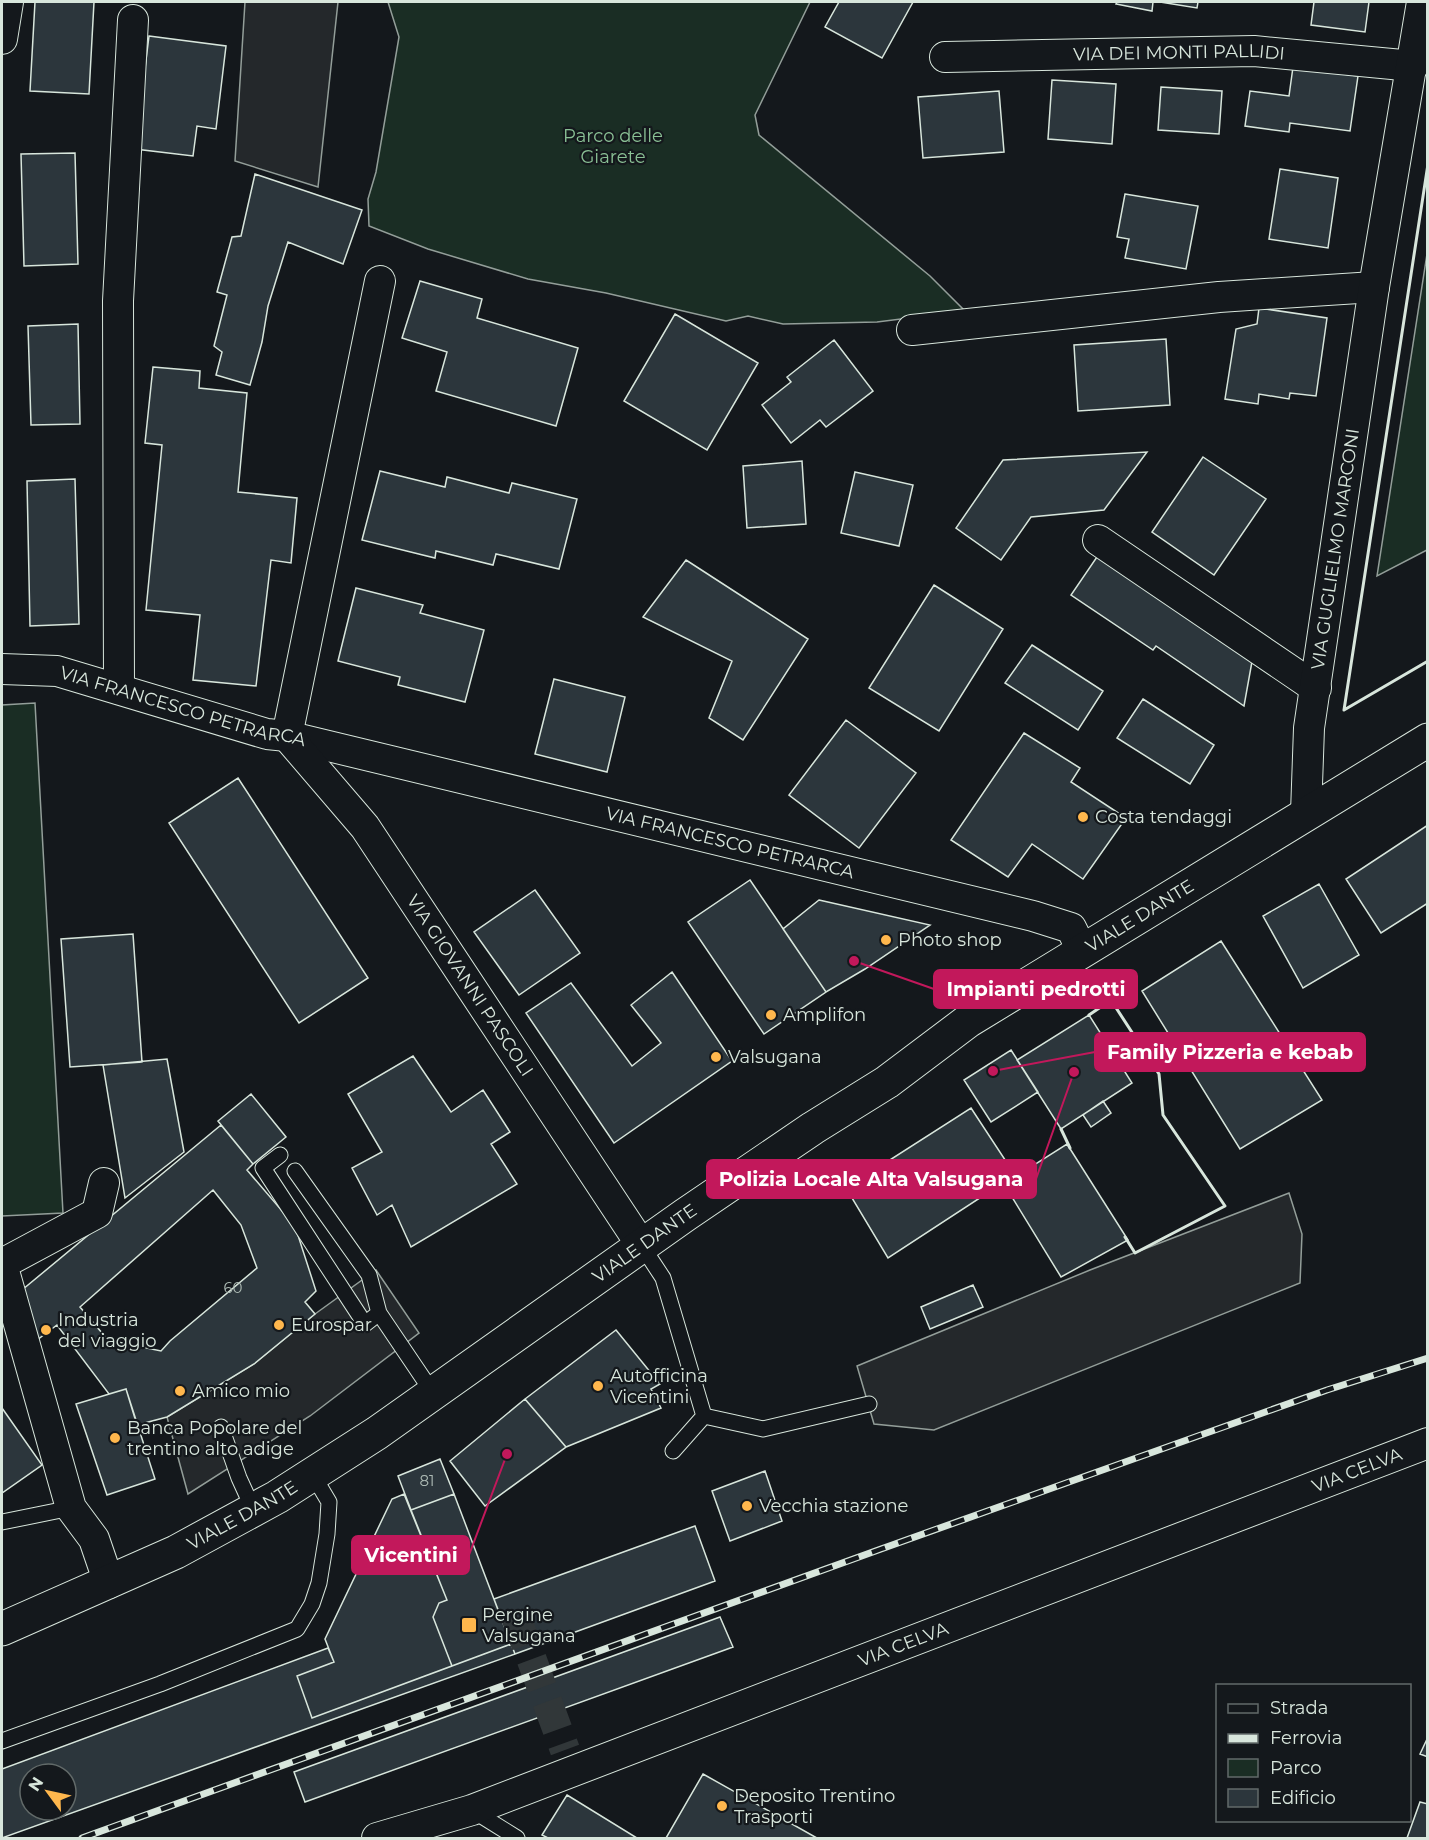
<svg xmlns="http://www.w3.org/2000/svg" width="1429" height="1840" font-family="Montserrat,sans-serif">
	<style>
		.green { fill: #1a2d24; stroke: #939e99; stroke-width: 1.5 }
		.parking { fill: #24282b; stroke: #939e99; stroke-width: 1.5 }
		.building { fill: #2c363c; stroke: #d8e6dc; stroke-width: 1.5; fill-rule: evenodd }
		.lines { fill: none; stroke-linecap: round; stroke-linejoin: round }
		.street-tunnel { stroke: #313739; stroke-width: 30; stroke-dasharray: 30 15; stroke-linecap: butt }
		.lane-casing { stroke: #d8e6dc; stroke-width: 17 }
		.street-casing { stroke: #d8e6dc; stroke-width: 32 }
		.secondary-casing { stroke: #d8e6dc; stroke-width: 35 }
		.lane { stroke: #14181c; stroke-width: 15 }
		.street { stroke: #14181c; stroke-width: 30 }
		.secondary { stroke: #14181c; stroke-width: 33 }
		.rail-casing { stroke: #d8e6dc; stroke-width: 7 }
		.rail { stroke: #14181c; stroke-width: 4.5; stroke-dasharray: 14; stroke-linecap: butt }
		.wall { stroke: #d8e6dc; stroke-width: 3 }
		.poi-dot { fill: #ffb74d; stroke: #14181c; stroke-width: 2 }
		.labels { text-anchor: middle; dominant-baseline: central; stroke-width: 4.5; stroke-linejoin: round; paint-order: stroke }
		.number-label { font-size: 15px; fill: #adbab4 }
		.street-label { font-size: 18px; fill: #d8e6dc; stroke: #14181c }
		.park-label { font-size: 18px; fill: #8ac095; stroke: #14181c }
		.poi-label { font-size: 18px; fill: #d8e6dc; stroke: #14181c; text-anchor: start }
		.leader { fill: none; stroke: #c2185b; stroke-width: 2 }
		.callout-dot { fill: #c2185b; stroke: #14181c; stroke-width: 2 }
		.callout { fill: #c2185b; stroke: #c2185b; stroke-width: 2 }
		.callout-label { font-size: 20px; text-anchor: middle; font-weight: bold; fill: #fff }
	</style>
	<rect width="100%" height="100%" fill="#14181c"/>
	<path class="green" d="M388 2H810L755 115 759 135 930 276 965 311 877 322 783 324 748 316 726 321 606 293 528 279 428 249 369 226 368 199 376 172 399 37Z
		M1427 254V550L1377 576Z
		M35 703 63 1213 2 1216V705Z"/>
	<path class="parking" d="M245 2H338L318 187 235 161Z
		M1289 1193 1302 1234 1300 1283 934 1430 874 1424 857 1366 1090 1270Z
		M376 1270 419 1333 310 1416 188 1494 167 1417 254 1364 315 1314Z"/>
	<path class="building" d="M35 2H94L89 94 30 91Z
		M839 2H913L882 58 825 27Z
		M1117 2H1153L1152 11 1116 4Z
		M1160 2H1198L1197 8Z
		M1314 2H1369L1365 32 1311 25Z
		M149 36 226 46 216 129 197 126 193 156 135 149Z
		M1293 67 1358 76 1350 131 1290 123 1289 132 1245 126 1250 91 1289 96Z
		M1052 80 1116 84 1112 144 1048 139Z
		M1161 87 1222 91 1219 134 1158 130Z
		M999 91 1004 152 923 158 918 97Z
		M75 153 78 264 24 266 21 154Z
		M1280 169 1338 178 1328 248 1269 239Z
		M255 174 362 210 343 264 288 242 268 306 262 342 250 385 216 375 222 352 214 346 227 295 217 292 232 237 241 236Z
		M1125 194 1198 206 1186 269 1125 258 1129 239 1117 237Z
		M420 281 482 299 477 318 578 348 556 426 436 391 447 352 402 338Z
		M1259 308 1327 318 1316 396 1290 393 1289 399 1259 394 1258 404 1225 399 1236 329 1257 324Z
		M675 314 758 363 707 450 624 401Z
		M78 324 80 424 31 425 28 326Z
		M1166 339 1170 405 1078 411 1074 345Z
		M834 340 873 391 826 427 820 420 791 443 762 405 791 382 787 377Z
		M153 367 200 371 199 388 247 393 238 492 297 498 291 563 271 560 256 686 193 680 200 615 146 610 162 445 145 443Z
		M1147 452 1104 510 1031 517 1001 560 956 528 1003 460Z
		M1203 457 1266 499 1214 575 1152 532Z
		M802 461 806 524 747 528 743 466Z
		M380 471 445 487 447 477 509 493 512 483 577 499 559 569 496 554 493 565 436 551 435 558 362 540Z
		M855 472 913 485 899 546 841 533Z
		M75 479 79 624 30 626 27 481Z
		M1101 551 1253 656 1244 706 1156 646 1153 650 1071 595Z
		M686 560 808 639 743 740 709 718 732 661 643 617Z
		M934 585 1003 629 939 731 869 688Z
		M356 588 423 605 420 613 484 630 465 702 398 685 400 677 338 661Z
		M1032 645 1103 691 1078 730 1005 683Z
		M554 679 625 697 607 772 535 754Z
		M1143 699 1214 745 1190 784 1117 738Z
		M846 720 916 773 859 848 789 795Z
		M1024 733 1080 768 1071 782 1126 818 1083 879 1032 844 1008 877 951 840Z
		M238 778 368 978 299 1023 169 823Z
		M1428 825V903L1381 933 1346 879Z
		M750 880 826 992 764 1034 688 922Z
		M1319 884 1359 955 1303 988 1263 916Z
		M535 890 580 953 519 995 474 932Z
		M819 900 930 925 865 969 826 992 783 929Z
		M133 934 142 1062 70 1067 61 939Z
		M1221 941 1322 1100 1240 1149 1142 991Z
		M672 972 732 1061 614 1143 526 1013 571 983 632 1066 661 1043 631 1005Z
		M1089 1015 1132 1083 1061 1129 1017 1060Z
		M1011 1050 1038 1092 991 1122 964 1080Z
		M413 1056 451 1112 483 1090 510 1132 491 1144 517 1184 411 1247 392 1205 377 1215 352 1168 382 1152 348 1094Z
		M167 1059 184 1152 125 1198 103 1065Z
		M251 1094 286 1137 253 1164 218 1121Z
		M1103 1101 1111 1113 1091 1127 1083 1115Z
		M971 1108 1015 1175 888 1258 846 1188Z
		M221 1125 253 1164 247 1170 295 1226 316 1291 305 1302 315 1314 254 1364 167 1417 137 1425 126 1389 109 1394 57 1325 37 1340 22 1290Z
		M1067 1144 1128 1240 1061 1277 1004 1184Z
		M213 1190 241 1225 257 1268 170 1341 161 1351 108 1340 80 1307Z
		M973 1285 983 1307 930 1329 921 1307Z
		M616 1330 660 1384 651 1389 661 1408 566 1447 525 1399Z
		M126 1389 155 1479 107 1495 76 1404Z
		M525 1399 566 1447 485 1506 450 1461Z
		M2 1408 42 1465 2 1493Z
		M440 1459 454 1494 411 1510 398 1476Z
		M765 1471 782 1521 730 1541 712 1491Z
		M404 1494 447 1600 439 1603 433 1617 452 1666 312 1718 297 1676 334 1662 325 1639 392 1499Z
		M454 1494 511 1644 452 1666 433 1617 439 1603 447 1600 411 1510Z
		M695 1526 715 1581 515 1654 494 1599Z
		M720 1617 733 1647 305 1802 294 1772Z
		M511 1644 515 1654 2 1838V1769L328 1648 334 1662 297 1676 312 1718ZM30 1774H66V1810H30Z
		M1428 1737V1757L1420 1754Z
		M703 1774 817 1838H666Z
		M567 1795 637 1838H548L542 1835Z
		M1420 1802 1428 1804V1838H1407Z"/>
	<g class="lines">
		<path class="street-tunnel" d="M516 1617 565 1750"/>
		<defs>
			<path id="lane" d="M280 1155 263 1168 365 1324 379 1313 433 1393
				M295 1171 369 1275 379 1313
				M642 1246 663 1278 704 1416 673 1451
				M704 1416 763 1429 869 1404
				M221 1427 239 1478 254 1511
				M2 1522 71 1508
				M2 1741 160 1684 297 1629 312 1604 319 1583 327 1534 329 1502 313 1475
				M472 1810 517 1838"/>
			<g id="street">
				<path d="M2 39 8 2"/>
				<path id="s1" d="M945 57 1254 51 1413 66"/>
				<path d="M912 330 1219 297 1374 287"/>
				<path d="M1098 540 1316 688"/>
				<path id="s2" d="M2 669 57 671 267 734 287 736 1033 916 1071 928 1082 950"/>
				<path d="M119 689 118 301 133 20"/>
				<path id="s3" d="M287 736 365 827 642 1246"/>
				<path d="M287 736 380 281"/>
				<path id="s4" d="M1306 813 1309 728 1374 287 1422 2"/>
				<path d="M104 1183 97 1213 2 1264 71 1508 94 1539 109 1583"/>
				<path id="s5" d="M377 1838 472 1810 1428 1443"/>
			</g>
			<g id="secondary">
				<path id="s6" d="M2 1629 176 1552 277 1497 377 1433 685 1215 813 1128 887 1082 968 1021 1428 740"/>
			</g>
		</defs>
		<use href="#lane" class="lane-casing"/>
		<use href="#street" class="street-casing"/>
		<use href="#secondary" class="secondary-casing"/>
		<use href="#lane" class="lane"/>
		<use href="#street" class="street"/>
		<use href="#secondary" class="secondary"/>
		<defs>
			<path id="rail" d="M82 1838 881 1549 1327 1390 1428 1358"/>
		</defs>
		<use href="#rail" class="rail-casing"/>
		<use href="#rail" class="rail"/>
		<path class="wall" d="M1428 164 1344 710 1428 661
			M1089 1015 1111 1000 1159 1074 1163 1115 1225 1206 1135 1253 1125 1237
			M1061 1129 1070 1148"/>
	</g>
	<g class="poi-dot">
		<circle cx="1083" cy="817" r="6"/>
		<circle cx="886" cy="940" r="6"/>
		<circle cx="771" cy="1015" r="6"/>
		<circle cx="716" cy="1057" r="6"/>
		<circle cx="279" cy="1325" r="6"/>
		<circle cx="46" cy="1330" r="6"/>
		<circle cx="598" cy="1386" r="6"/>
		<circle cx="180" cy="1391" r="6"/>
		<circle cx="115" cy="1438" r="6"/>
		<circle cx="747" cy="1506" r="6"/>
		<rect x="461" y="1617" width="16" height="16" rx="3"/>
		<circle cx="722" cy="1806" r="6"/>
	</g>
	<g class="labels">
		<g class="number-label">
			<text x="233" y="1287">60</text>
			<text x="427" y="1480">81</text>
		</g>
		<g class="street-label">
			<text stroke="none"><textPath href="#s1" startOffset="234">VIA DEI MONTI PALLIDI</textPath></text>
			<text stroke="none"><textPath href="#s4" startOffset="266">VIA GUGLIELMO MARCONI</textPath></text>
			<text stroke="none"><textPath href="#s2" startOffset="186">VIA FRANCESCO PETRARCA</textPath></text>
			<text stroke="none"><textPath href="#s2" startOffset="750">VIA FRANCESCO PETRARCA</textPath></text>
			<text stroke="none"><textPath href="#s6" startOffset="1346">VIALE DANTE</textPath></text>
			<text stroke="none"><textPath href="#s3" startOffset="310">VIA GIOVANNI PASCOLI</textPath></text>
			<text stroke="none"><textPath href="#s6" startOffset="752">VIALE DANTE</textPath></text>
			<text stroke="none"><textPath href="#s5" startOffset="1047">VIA CELVA</textPath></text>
			<text stroke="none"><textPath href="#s6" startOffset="266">VIALE DANTE</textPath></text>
			<text stroke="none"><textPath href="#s5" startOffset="561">VIA CELVA</textPath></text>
		</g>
		<g class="park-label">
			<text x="613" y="136">Parco delle<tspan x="613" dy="21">Giarete</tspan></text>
		</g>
		<g class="poi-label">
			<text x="1095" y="817">Costa tendaggi</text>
			<text x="898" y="940">Photo shop</text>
			<text x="783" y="1015">Amplifon</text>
			<text x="728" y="1057">Valsugana</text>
			<text x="58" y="1320">Industria<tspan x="58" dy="21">del viaggio</tspan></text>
			<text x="291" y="1325">Eurospar</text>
			<text x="610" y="1376">Autofficina<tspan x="610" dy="21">Vicentini</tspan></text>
			<text x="192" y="1391">Amico mio</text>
			<text x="127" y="1428">Banca Popolare del<tspan x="127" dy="21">trentino alto adige</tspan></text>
			<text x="759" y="1506">Vecchia stazione</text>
			<text x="482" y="1615">Pergine<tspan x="482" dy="21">Valsugana</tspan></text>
			<text x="734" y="1796">Deposito Trentino<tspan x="734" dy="21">Trasporti</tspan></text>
		</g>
	</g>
	<path class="leader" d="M854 961L934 989M993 1071L1095 1052M1074 1072L1036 1179M507 1454L469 1555"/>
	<g class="callout-dot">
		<circle cx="854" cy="961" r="6"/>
		<circle cx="993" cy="1071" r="6"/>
		<circle cx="1074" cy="1072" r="6"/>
		<circle cx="507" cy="1454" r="6"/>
	</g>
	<g class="callout">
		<rect x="934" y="970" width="203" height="38" rx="6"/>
		<rect x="1095" y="1033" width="270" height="38" rx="6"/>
		<rect x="707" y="1160" width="329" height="38" rx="6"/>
		<rect x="352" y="1536" width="117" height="38" rx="6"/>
	</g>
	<g class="callout-label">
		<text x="1036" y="996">Impianti pedrotti</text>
		<text x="1230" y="1059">Family Pizzeria e kebab</text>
		<text x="871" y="1186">Polizia Locale Alta Valsugana</text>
		<text x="411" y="1562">Vicentini</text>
	</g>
	<rect width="1429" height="1840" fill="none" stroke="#d8e6dc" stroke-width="6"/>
	<rect x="1216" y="1684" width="195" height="138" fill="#14181c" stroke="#626a69" stroke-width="1.5"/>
	<rect x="1228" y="1704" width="30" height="9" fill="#14181c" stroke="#626a69" stroke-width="1.5"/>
	<text x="1270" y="1714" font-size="18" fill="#d8e6dc">Strada</text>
	<rect x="1228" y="1734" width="30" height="9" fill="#d8e6dc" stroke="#626a69" stroke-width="1.5"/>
	<text x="1270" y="1744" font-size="18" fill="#d8e6dc">Ferrovia</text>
	<rect x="1228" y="1759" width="30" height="18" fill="#1a2d24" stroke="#626a69" stroke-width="1.5"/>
	<text x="1270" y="1774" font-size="18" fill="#d8e6dc">Parco</text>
	<rect x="1228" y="1789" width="30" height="18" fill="#2c363c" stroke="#626a69" stroke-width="1.5"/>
	<text x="1270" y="1804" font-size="18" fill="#d8e6dc">Edificio</text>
	<g transform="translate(48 1792) rotate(303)"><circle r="28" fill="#14181c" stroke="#626a69" stroke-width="1.5"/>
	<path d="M0-4.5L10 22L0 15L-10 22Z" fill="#ffb74d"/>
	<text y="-9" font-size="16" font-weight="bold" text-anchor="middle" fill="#d8e6dc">N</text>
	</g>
</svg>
